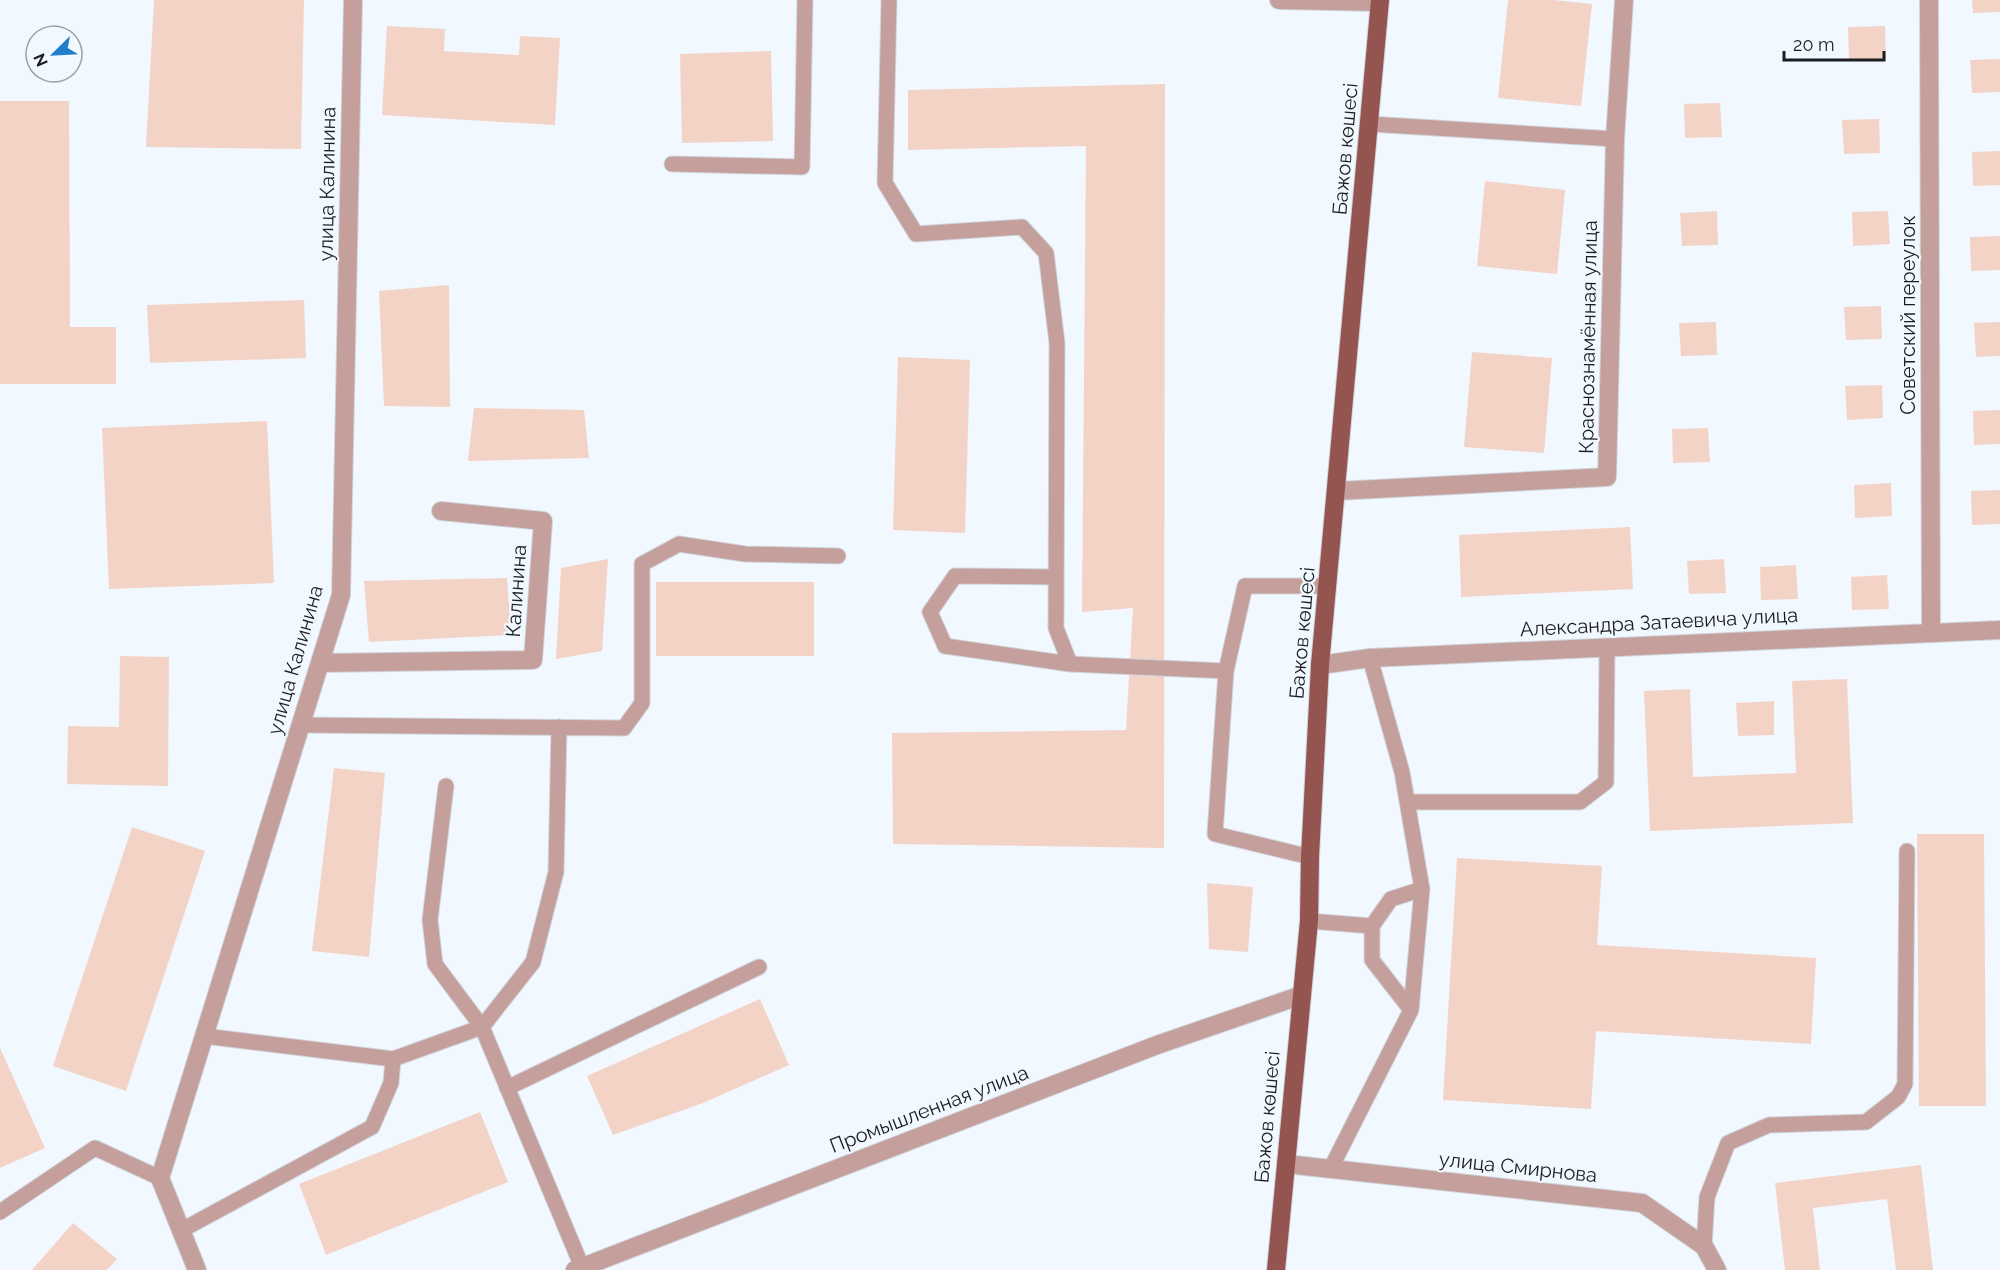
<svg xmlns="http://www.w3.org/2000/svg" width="2000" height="1270" font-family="Raleway,sans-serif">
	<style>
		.building { fill: #f4d3c7 }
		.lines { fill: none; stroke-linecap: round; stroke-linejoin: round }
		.lane-casing { stroke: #d0d5db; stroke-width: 17 }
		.street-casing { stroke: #d0d5db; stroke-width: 20 }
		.primary-casing { stroke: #d0d5db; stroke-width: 20 }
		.lane { stroke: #c49f9b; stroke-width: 15 }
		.street { stroke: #c49f9b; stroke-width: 18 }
		.primary { stroke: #945450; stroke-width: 18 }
		.labels { text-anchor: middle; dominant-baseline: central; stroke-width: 4.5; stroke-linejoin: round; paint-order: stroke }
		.street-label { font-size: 20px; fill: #1b1e21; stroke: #f2f8ff }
	</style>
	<rect width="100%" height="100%" fill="#f2f8ff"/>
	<path class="building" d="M154 0H304L301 149 146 147Z
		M1508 0H1554L1592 4 1581 106 1498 98Z
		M1972 0H2000V12L1973 13Z
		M387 26 445 29 444 51 519 55 520 36 560 38 555 125 382 115Z
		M1885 26 1886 59 1849 61 1848 27Z
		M771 51 773 141 682 143 680 54Z
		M2000 59V92L1972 93 1970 60Z
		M1165 84 1164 848 893 844 892 733 1126 730 1133 608 1082 612 1086 146 908 150V90Z
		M0 101H69L70 327H116V384H0Z
		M1720 103 1722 137 1685 138 1684 104Z
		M1879 119 1880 153 1844 154 1842 120Z
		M2000 151V185L1973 186 1972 152Z
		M1485 181 1565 190 1557 274 1477 266Z
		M1717 211 1718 245 1682 246 1680 213Z
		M1888 211 1890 244 1853 246 1852 212Z
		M2000 236V270L1971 271 1970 237Z
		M449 285 450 407 384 406 379 291Z
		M304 300 306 358 150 363 147 305Z
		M1881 306 1882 339 1846 340 1844 307Z
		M1716 322 1717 355 1681 356 1679 323Z
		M2000 322V356L1976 357 1974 323Z
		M1472 352 1552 358 1544 453 1464 447Z
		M898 357 970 360 965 533 893 530Z
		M1882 385 1883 418 1847 420 1845 386Z
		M474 408 584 410 589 458 468 461Z
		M2000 410V444L1974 445 1973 411Z
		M267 421 274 583 109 589 102 428Z
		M1708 428 1710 462 1673 463 1672 429Z
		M1891 483 1892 516 1855 518 1854 485Z
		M2000 490V524L1972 525 1971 491Z
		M1630 527 1633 589 1461 597 1459 535Z
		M608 559 602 651 556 659 561 568Z
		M1724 559 1726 593 1689 594 1687 561Z
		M1796 565 1798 599 1761 600 1760 567Z
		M1887 575 1889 609 1852 610 1851 577Z
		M507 578 511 635 369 642 364 581Z
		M656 582H814V656H656Z
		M120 656 169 657 168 786 67 784 68 726 119 727Z
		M1847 679 1853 823 1650 831 1644 691 1690 689 1693 777 1796 773 1792 681Z
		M1774 701V735L1738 736 1736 703Z
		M334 768 385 773 369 957 312 951Z
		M132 827 205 851 126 1091 53 1066Z
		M1917 834H1984L1986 1106H1919Z
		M1457 858 1602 866 1597 945 1816 958 1811 1044 1596 1031 1591 1109 1443 1100Z
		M1207 883 1253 887 1248 952 1209 949Z
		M760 999 789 1065 703 1103 613 1135 587 1076Z
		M0 1048 45 1148 0 1168Z
		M480 1112 508 1182 326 1255 299 1184Z
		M1921 1165 1933 1270H1896L1887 1199 1813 1208 1820 1270H1785L1775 1183Z
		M73 1223 117 1259 107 1270H32Z"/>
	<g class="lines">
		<defs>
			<path id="lane" d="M889 0 885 183 916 234 1022 227 1046 253 1057 343 1056 628 1070 664 1226 671 1215 834 1310 857
				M1370 124 1615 139
				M672 164 802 167 805 0
				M1056 577 955 576 930 612 945 646 1070 664
				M1226 671 1245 586H1328
				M300 725 624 728 642 703V564L679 544 745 554 838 556
				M446 786 430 920 435 964 482 1027 582 1267
				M1407 802H1580L1606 782 1607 647
				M1309 921 1372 926
				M1411 1010 1372 960V926L1391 899 1422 889
				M204 1036 393 1059 482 1027 533 962 556 872 559 727
				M507 1088 759 967
				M1331 1168 1411 1010 1422 889 1402 772 1370 658
				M0 1212 95 1148 160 1178
				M180 1231 372 1127 391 1083 393 1059
				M1704 1246 1707 1197 1728 1143 1769 1125 1866 1122 1898 1097 1905 1084 1907 851"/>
			<path id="street" d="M1279 0 1380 2
				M1929 0 1931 631
				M1337 491 1607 477 1615 139 1624 0
				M320 663 533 660 543 521 441 511
				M1320 665 1370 658 2000 630
				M1286 1164 1642 1203 1704 1246 1717 1270
				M197 1270 160 1178 341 595 353 0
				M575 1270 1157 1045 1302 995"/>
			<path id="primary" d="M1276 1270 1309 921 1310 857 1320 665 1380 0"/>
		</defs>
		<use href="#lane" class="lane-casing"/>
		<use href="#street" class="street-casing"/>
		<use href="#primary" class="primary-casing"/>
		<use href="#lane" class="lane"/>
		<use href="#street" class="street"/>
		<use href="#primary" class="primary"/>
	</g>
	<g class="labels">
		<g class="street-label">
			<text transform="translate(1345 149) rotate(-85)">Бажов көшесі</text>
			<text transform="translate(327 184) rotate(-89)">улица Калинина</text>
			<text transform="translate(1908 315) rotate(-90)">Советский переулок</text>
			<text transform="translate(1588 337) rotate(-89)">Краснознамённая улица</text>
			<text transform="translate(516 591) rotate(-86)">Калинина</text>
			<text transform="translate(1659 622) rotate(-3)">Александра Затаевича улица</text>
			<text transform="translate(1302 633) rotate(-85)">Бажов көшесі</text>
			<text transform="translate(295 660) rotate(-74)">улица Калинина</text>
			<text transform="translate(929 1109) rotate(-21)">Промышленная улица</text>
			<text transform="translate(1267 1117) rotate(-85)">Бажов көшесі</text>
			<text transform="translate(1518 1167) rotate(6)">улица Смирнова</text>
		</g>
	</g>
	<g transform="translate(54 54) rotate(246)"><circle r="28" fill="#f2f8ff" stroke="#9ca1a6" stroke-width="1.5"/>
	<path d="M0-4.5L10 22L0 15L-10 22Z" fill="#227dca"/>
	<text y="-9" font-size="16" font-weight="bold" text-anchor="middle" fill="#1b1e21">N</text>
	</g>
	<path d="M1784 51v9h100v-9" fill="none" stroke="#1b1e21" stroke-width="3"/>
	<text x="1793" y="51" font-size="18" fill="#1b1e21" stroke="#f2f8ff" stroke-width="4.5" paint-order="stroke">20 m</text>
</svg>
